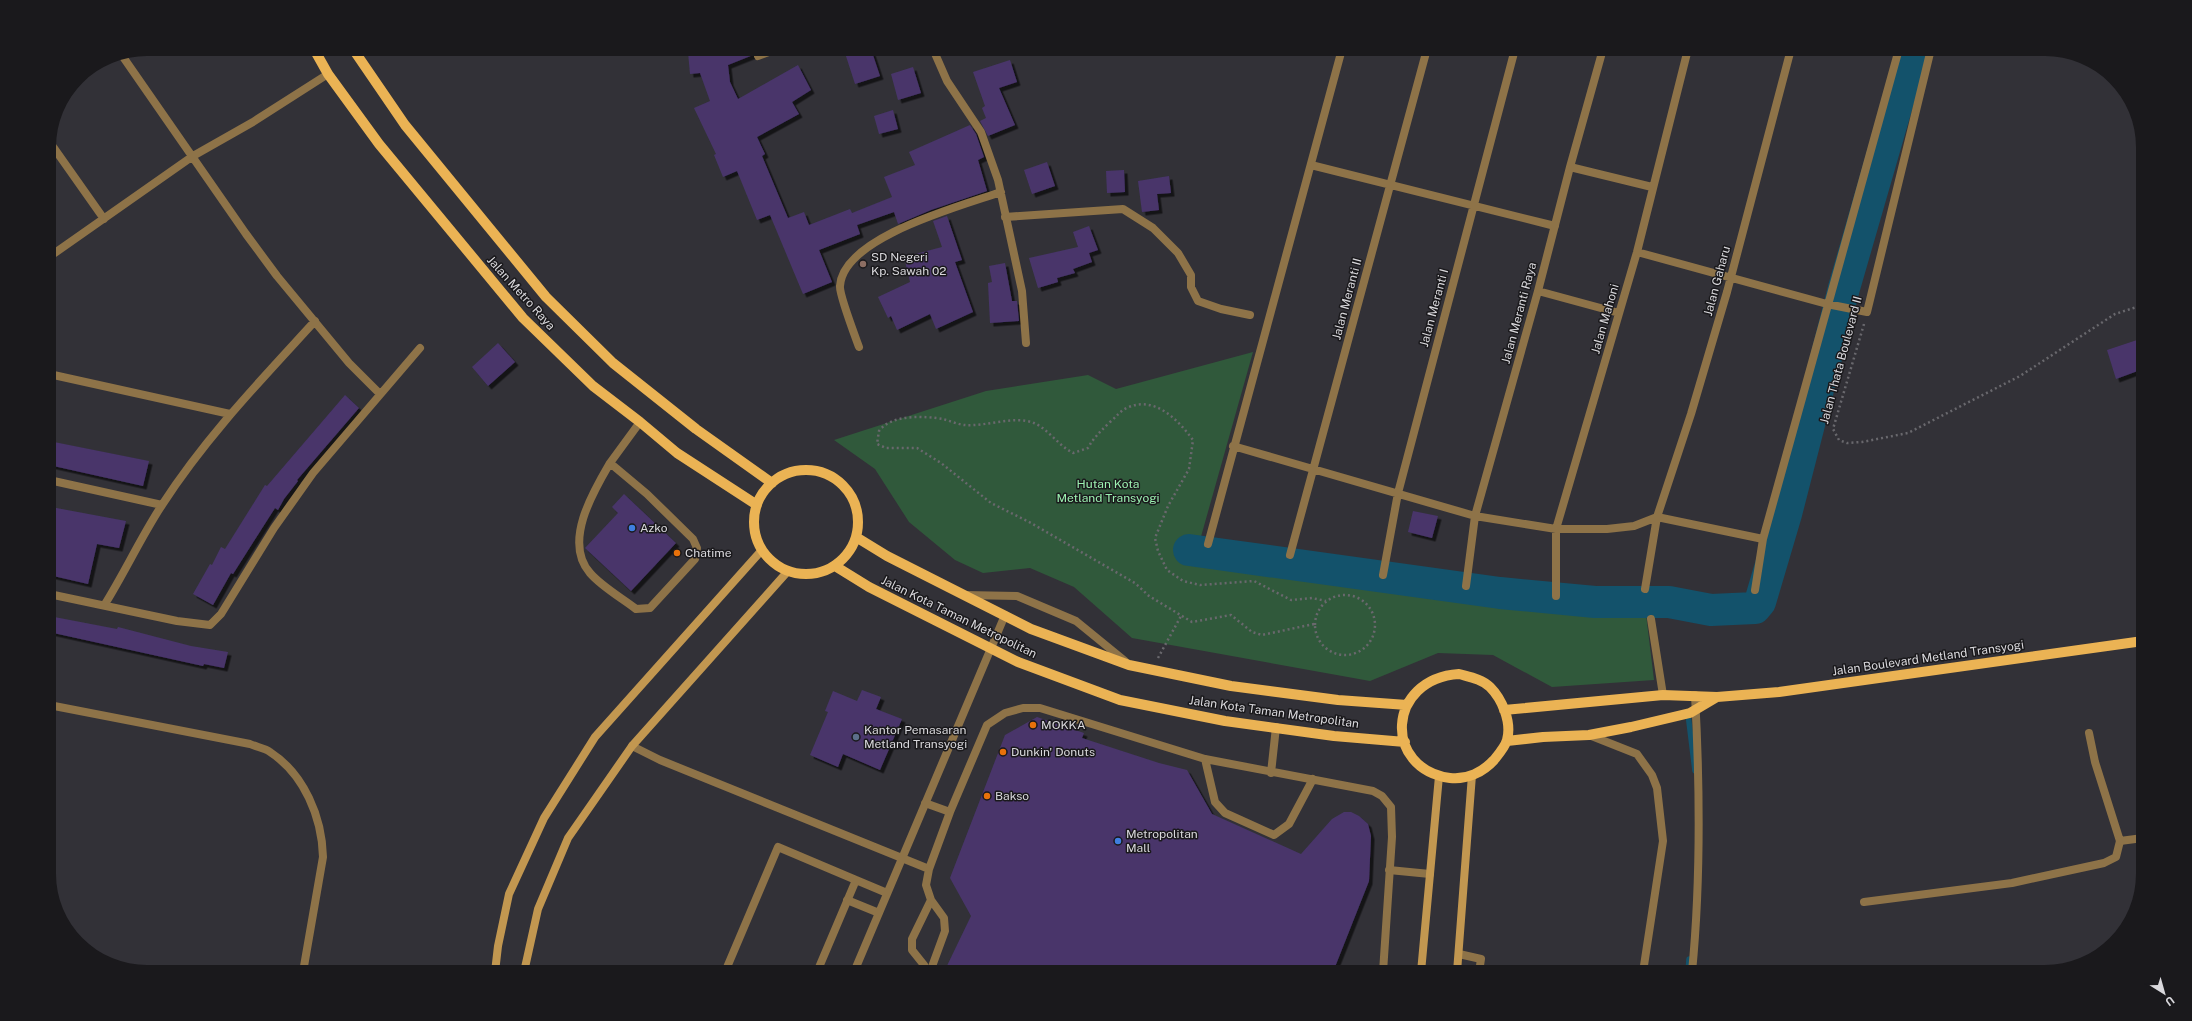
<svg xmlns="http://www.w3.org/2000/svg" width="2192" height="1021" font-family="'Public Sans',sans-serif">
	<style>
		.green { fill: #30593b }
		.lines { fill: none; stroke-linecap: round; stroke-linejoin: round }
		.stream { stroke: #13526b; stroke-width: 5.5 }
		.river { stroke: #13526b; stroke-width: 32 }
		.building { fill: #48356b; filter: url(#shadow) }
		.path { stroke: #69686d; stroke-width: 2.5; stroke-dasharray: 2 3; stroke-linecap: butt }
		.lane { stroke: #8e7348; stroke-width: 8 }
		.street { stroke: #8e7348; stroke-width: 8 }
		.secondary { stroke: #c29750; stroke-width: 8 }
		.primary { stroke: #ebb354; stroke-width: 10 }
		.education-dot { fill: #8d6e63; stroke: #1a191c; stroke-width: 1.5 }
		.shop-dot { fill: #3f7fe0; stroke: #1a191c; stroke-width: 1.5 }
		.food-dot { fill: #e8710a; stroke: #1a191c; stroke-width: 1.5 }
		.service-dot { fill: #5c6f8a; stroke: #1a191c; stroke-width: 1.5 }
		.labels { text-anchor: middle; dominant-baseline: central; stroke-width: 3; stroke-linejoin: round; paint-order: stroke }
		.poi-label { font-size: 12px; fill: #d9d8dc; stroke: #1a191c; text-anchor: start }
		.street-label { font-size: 12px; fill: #d9d8dc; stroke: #1a191c }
		.park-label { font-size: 12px; fill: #9cf1b1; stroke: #1a191c }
	</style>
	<defs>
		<filter id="shadow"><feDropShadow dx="3.5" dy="3.5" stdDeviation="0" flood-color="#0009"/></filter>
	</defs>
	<rect width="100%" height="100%" fill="#323137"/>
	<path class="green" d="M1253 352 1193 565 1645 606 1654 680 1552 687 1493 655 1438 653 1370 681 1132 638 1074 587 1030 568 983 573 955 560 909 522 875 469 834 440 986 391 1088 375 1116 389Z"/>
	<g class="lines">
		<path class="stream" d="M1688 714 1695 771
			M1688 972 1689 959"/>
		<path class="river" d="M1189 550 1500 593 1595 602H1669L1711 610 1755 608 1760 602 1786 514 1844 288 1913 49"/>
	</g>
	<path class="building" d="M711 49H761L753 55 728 65 730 82 738 99 798 65 811 90 792 102 799 114 757 137 765 154 762 156 788 218 804 212 809 225 850 209 852 213 892 197 884 177 915 165 909 152 970 125 976 134 984 157 978 160 987 191 931 210 898 224 894 212 857 225 860 234 819 250 832 282 803 294 770 215 757 220 737 171 723 177 714 155 716 154 694 108 710 101 700 73 690 74 688 52Z
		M858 49H871L880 76 855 84 845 53Z
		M1010 60 1017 82 999 88 1015 125 988 136 980 121 986 118 982 108 985 106 973 72Z
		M913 67 921 93 898 100 891 74Z
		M893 110 898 129 879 134 874 116Z
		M1047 162 1055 186 1032 194 1024 170Z
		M1124 170 1125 192 1107 193 1106 171Z
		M1169 176 1171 193 1157 194 1159 210 1142 212 1138 181Z
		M947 216 962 260 955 262 973 312 936 329 930 314 897 330 891 316 888 318 878 297 910 282 904 257 942 247 933 221Z
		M1089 226 1098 250 1089 253 1092 262 1073 269 1075 273 1057 278 1058 282 1038 288 1029 258 1078 247 1073 232Z
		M1005 263 1012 301H1017L1019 321 990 323 988 283 992 282 989 266Z
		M2143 338V369L2116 379 2107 350Z
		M498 343 515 362 488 386 472 367Z
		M345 395 359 408 297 480 298 481 284 499 278 510 275 508 233 574 231 573 213 605 193 594 210 564 212 565 221 547 225 549 265 485 267 486Z
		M49 441 149 461 143 486 49 465Z
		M624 494 676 543 631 591 585 548 618 513 612 507Z
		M51 507 126 521 119 548 97 544 88 584 49 575V517Z
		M1413 511 1438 516 1432 538 1408 532Z
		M49 616 117 629 118 627 191 646 228 652 224 668 204 664 203 666 49 632Z
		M862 690 881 697 876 709 902 719 880 770 843 754 838 767 810 755 828 712 825 711 833 691 857 701Z
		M1037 717 1084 733 1082 738 1159 763 1187 770 1212 814 1301 854 1332 819 1344 812H1351L1359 816 1368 824 1371 836 1369 881 1333 972H944L971 916 950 878 1005 735Z"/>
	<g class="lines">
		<path class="path" d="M1864 324 1833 429 1839 440 1847 443 1862 442 1908 433 2020 376 2115 314 2143 305
			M1315 625a30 30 0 1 1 60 0a30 30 0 1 1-60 0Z
			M1314 624 1262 635 1252 632 1231 615 1192 622 1149 596 1135 583 1031 523 991 503 941 463 917 448H886L877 444 879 431C891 414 925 416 943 419 950 421 957 424 964 425 985 427 1015 415 1034 423 1048 429 1058 445 1073 453L1088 448C1094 437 1101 431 1110 422 1117 416 1121 410 1129 407 1156 396 1179 421 1193 440L1189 469 1168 506 1155 538 1158 551 1167 570 1183 581 1200 585 1254 581 1291 600 1312 598 1326 601
			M1158 658 1181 616"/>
		<path class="lane" d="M610 463C593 492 563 542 590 573 602 587 622 598 636 609L650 608 695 559 697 548 693 539 647 494 610 463 640 422
			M964 595 1017 596 1076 621 1125 661
			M632 746 660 760 929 869
			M1205 759 1215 802 1225 813 1274 835 1289 824 1313 779
			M1271 773 1276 727
			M925 803 950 812
			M1389 870 1430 874
			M856 880 887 893
			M847 900 879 913
			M1864 902 2012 883 2104 863 2116 857 2120 841
			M1459 954 1481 959 1479 972
			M924 965 912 950V939L931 900
			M725 972 778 847 856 880 817 972
			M854 972 1005 615
			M930 972 945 931 944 918 931 900 926 885 929 869 950 812 987 725 1005 713 1023 708H1040L1205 759 1373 791 1382 796 1391 807 1392 837 1383 972"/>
		<path class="street" d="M933 49 947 81 981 132 998 180 1022 291 1026 343
			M121 54 246 234 277 276 349 363 380 394
			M758 56 777 49
			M49 141 104 219
			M1311 165 1555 226
			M1570 167 1652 187
			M1005 217 1123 209 1153 228 1178 253 1191 275V287L1198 301 1221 309 1250 315
			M1637 252 1827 304 1867 312 1931 49
			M49 257 193 156 253 122 328 74
			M1538 291 1619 313
			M859 347C855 336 839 294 840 286 843 237 961 206 1001 192
			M49 374 230 414
			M1233 446 1475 516 1556 529H1607L1634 526 1657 517 1763 539
			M49 480 162 505
			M1208 544 1342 49
			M1290 555 1427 49
			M1383 575 1398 493 1515 49
			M1466 586 1475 516 1538 291 1570 167 1603 49
			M1645 589 1657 517 1691 414 1727 292 1791 49
			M1755 590 1763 539 1899 49
			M49 594 177 621 210 625 221 614 274 528 313 473 420 348
			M1556 596V529L1637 252 1688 49
			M105 604C125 572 141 537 162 505 206 437 261 380 315 321
			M1651 619 1663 695
			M49 705 250 744C256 747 265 748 270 752 304 774 322 817 323 857L303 972
			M2089 733 2095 762 2120 841 2143 838
			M1589 735 1637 754 1652 775 1657 788 1663 841 1643 972
			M1692 972C1701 880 1700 787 1695 695"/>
		<path class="secondary" d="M495 972 498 946 509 894 544 818 595 737 762 550
			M524 972 538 909 568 838 632 746 788 571
			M1421 972 1439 776
			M1457 972 1472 775"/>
		<path class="primary" d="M314 49 328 74 379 144 523 318 593 386 640 422 677 453 757 505
			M353 49 405 125 546 297 613 363 696 429 772 483
			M754 522a52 52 0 1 1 104 0a52 52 0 1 1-104 0Z
			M856 537 887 556 1031 629 1129 665 1231 686 1338 700 1407 705
			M835 566 869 587 1018 662 1120 700 1225 721 1334 736 1405 742
			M1459 674C1470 677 1482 679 1490 687 1502 699 1512 722 1507 740 1505 747 1498 755 1494 760 1483 772 1467 780 1450 778 1383 769 1386 679 1459 674Z
			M1504 710 1663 695 1717 697 1779 692 2143 641
			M1507 741 1543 737 1589 735 1631 727 1690 713 1717 697"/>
	</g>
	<circle class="education-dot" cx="863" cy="264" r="4"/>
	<g class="shop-dot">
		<circle cx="632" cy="528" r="4"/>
		<circle cx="1118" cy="841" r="4"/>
	</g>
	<g class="food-dot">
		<circle cx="677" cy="553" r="4"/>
		<circle cx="1033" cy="725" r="4"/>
		<circle cx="1003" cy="752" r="4"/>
		<circle cx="987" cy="796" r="4"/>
	</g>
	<circle class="service-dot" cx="856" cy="737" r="4"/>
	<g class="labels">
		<g class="poi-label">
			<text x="871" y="257">SD Negeri<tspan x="871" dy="14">Kp. Sawah 02</tspan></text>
			<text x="640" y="528">Azko</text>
			<text x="685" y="553">Chatime</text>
			<text x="1041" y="725">MOKKA</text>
			<text x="864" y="730">Kantor Pemasaran<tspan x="864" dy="14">Metland Transyogi</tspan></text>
			<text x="1011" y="752">Dunkin' Donuts</text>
			<text x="995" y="796">Bakso</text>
			<text x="1126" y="834">Metropolitan<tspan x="1126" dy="14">Mall</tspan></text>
		</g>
		<g class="street-label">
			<text transform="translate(1717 281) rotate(-75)">Jalan Gaharu</text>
			<text transform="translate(521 293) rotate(48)">Jalan Metro Raya</text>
			<text transform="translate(1347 299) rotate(-75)">Jalan Meranti II</text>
			<text transform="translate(1434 308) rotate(-75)">Jalan Meranti I</text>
			<text transform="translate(1519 313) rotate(-75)">Jalan Meranti Raya</text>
			<text transform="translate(1605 319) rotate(-74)">Jalan Mahoni</text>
			<text transform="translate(1841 360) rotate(-75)">Jalan Thata Boulevard II</text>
			<text transform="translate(959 617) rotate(26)">Jalan Kota Taman Metropolitan</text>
			<text transform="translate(1928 658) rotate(-8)">Jalan Boulevard Metland Transyogi</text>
			<text transform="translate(1274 712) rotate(8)">Jalan Kota Taman Metropolitan</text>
		</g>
		<g class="park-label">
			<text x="1108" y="484">Hutan Kota<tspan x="1108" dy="14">Metland Transyogi</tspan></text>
		</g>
	</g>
	<path d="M0 0H2192V1021H0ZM147 56H2045A91 91 0 0 1 2136 147V874A91 91 0 0 1 2045 965H147A91 91 0 0 1 56 874V147A91 91 0 0 1 147 56Z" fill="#1a191c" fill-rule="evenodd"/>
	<g transform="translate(2164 993) rotate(143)" stroke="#1a191c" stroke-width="3" paint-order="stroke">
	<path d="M0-3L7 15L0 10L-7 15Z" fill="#d9d8dc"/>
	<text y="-6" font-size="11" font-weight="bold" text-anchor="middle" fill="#d9d8dc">U</text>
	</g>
</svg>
